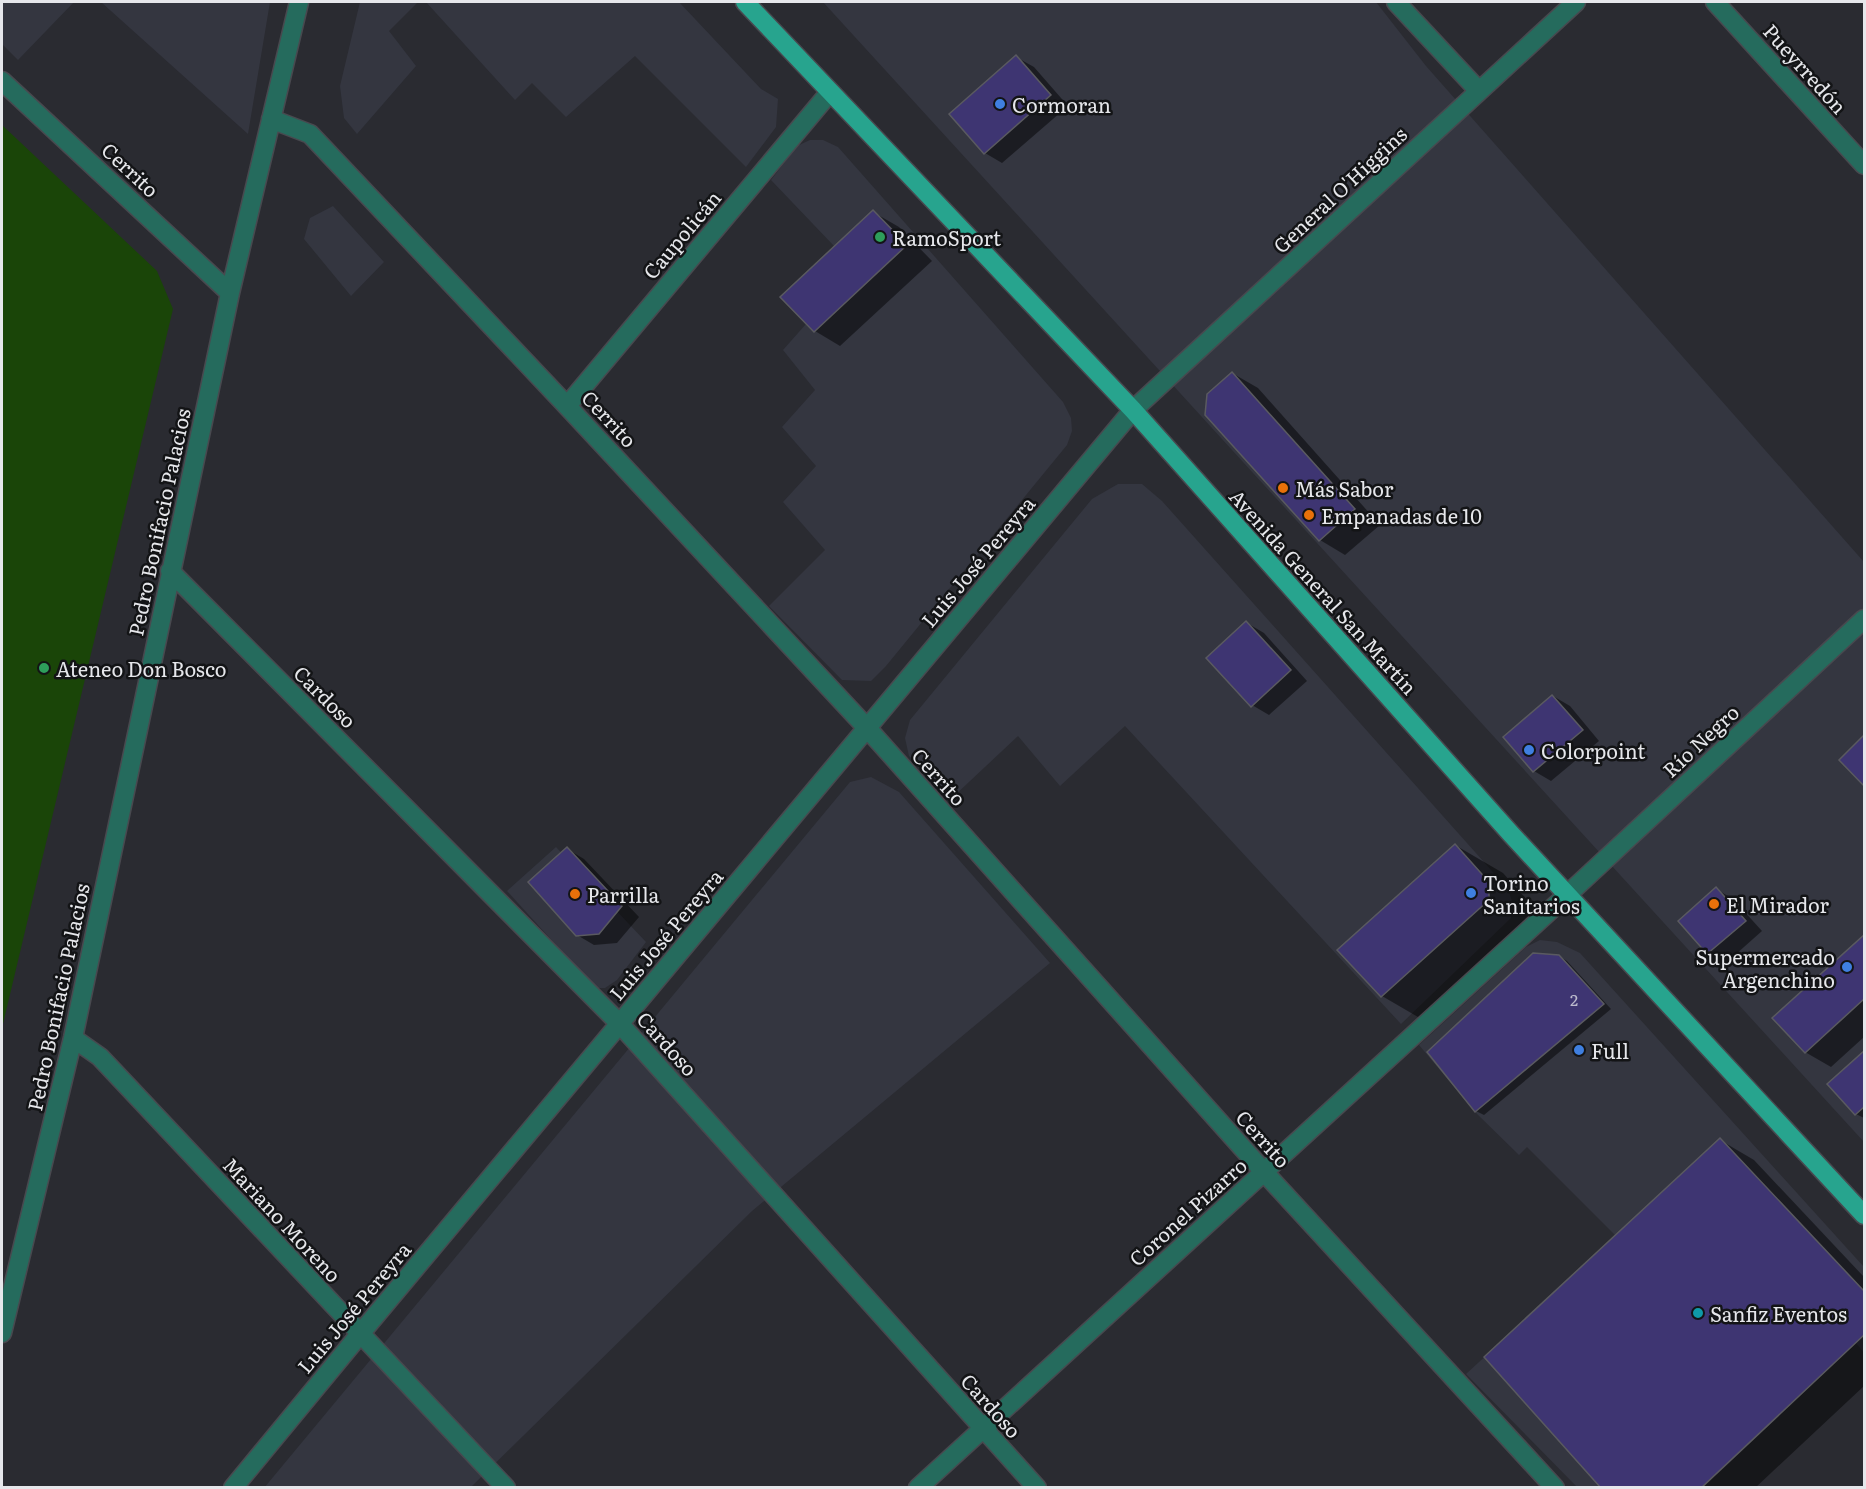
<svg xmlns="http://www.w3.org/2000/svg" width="1866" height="1489" font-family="Literata,serif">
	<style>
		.built { fill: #343640 }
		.green { fill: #1a4508 }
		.shadow { fill: #0007 }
		.building { fill: #3e3572; stroke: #5a5a60; stroke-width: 1.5 }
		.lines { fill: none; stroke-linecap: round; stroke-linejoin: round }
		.minor-casing { stroke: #48494f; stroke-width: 21 }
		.major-casing { stroke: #48494f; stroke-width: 21 }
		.minor { stroke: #256b5d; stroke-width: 18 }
		.major { stroke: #27a48e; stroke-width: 18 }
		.shop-dot { fill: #3f7fe0; stroke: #131416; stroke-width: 2 }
		.leisure-dot { fill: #2e9e5b; stroke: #131416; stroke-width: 2 }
		.food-dot { fill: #e8710a; stroke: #131416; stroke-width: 2 }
		.culture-dot { fill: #0f9aa8; stroke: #131416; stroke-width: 2 }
		.labels { text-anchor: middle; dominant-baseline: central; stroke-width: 5; stroke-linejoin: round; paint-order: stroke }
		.number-label { font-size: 16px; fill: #bcbacd }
		.street-label { font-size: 20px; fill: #e6e7eb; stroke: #131416 }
		.poi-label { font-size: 20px; fill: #e6e7eb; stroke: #131416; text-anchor: start }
	</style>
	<rect width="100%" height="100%" fill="#2a2b31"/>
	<path class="built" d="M2 2H74L18 60 2 44Z
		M101 2H270L248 134Z
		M360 2H418L389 31 416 66 357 134 344 118 340 86Z
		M426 2H679L761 89 778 99 776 127 746 167 635 56 566 117 532 83 515 100Z
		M823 2H1376L1426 66 1864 562V1142Z
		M810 140H823L838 147 1063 402 1071 418 1072 431 1067 445 886 666 871 681 842 680 769 606 825 550 783 502 816 466 782 427 815 390 783 350 806 324 780 297 834 246 771 180 797 146Z
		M333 206 384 262 351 296 304 239 310 218Z
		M1118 484H1142L1162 501 1508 889 1512 901 1511 918 1401 1024 1125 726 1060 786 1018 736 953 797 909 756 905 738 910 720 1092 499Z
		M871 777 899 792 1050 963 752 1211 471 1487 264 1488 850 782Z
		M556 847 646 942 617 980 605 988H595L507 891Z
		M1540 940 1557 942 1580 953 1864 1267V1353L1856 1343 1704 1487H1577L1466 1374 1616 1236 1527 1147 1519 1155 1475 1112 1419 1045 1526 947Z"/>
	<path class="green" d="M2 125 157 271 173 309 2 1028Z"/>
	<path class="shadow" d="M1016 57 1034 67 1068 106 1002 163 985 153Z
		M873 212 899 227 932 261 840 346 815 331Z
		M1232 373 1258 388 1380 525 1345 555 1320 540Z
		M1247 623 1264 633 1307 681 1269 715 1252 705Z
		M1553 696 1570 706 1599 741 1551 781 1534 771 1505 737Z
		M1864 737V784L1841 760Z
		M1455 845 1503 873 1536 910V928L1430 1024 1382 996 1339 950Z
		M567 849 584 859 639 917 617 943 594 945 577 935Z
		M1716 889 1733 899 1762 931 1726 963 1708 953 1680 921Z
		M1864 937V1037L1831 1067 1805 1052 1774 1018Z
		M1559 956 1567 961 1611 1009 1484 1115 1476 1111Z
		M1864 1053V1118L1856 1114 1829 1084Z
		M1720 1140 1754 1160 1864 1277V1386L1755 1488H1603Z"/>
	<path class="building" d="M1016 55 1051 95 984 154 949 114Z
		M873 210 907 245 814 332 780 297Z
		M1232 372 1355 509 1319 541 1205 415 1207 394Z
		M1246 621 1291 670 1251 707 1206 658Z
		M1552 695 1583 730 1533 772 1503 737Z
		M1864 735V786L1839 760Z
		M1455 844 1489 882V900L1381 997 1337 950Z
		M567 847 622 906 599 934 576 936 528 882Z
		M1716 887 1746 921 1707 954 1678 921Z
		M1864 935V999L1805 1053 1772 1018Z
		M1533 953 1559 955 1604 1004 1475 1112 1427 1052Z
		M1864 1051V1107L1855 1115 1827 1084Z
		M1720 1138 1864 1291V1335L1701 1488H1601L1484 1357Z"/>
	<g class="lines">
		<defs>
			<path id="minor" d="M1396 2 1479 91
				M1715 2 1864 165
				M2 81 230 293
				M271 119 310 134 567 406 867 728 1264 1172 1555 1488
				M567 406 830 92
				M170 571 619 1023 1037 1488
				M73 1038 100 1057 506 1488
				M2 1333 73 1038 230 293 299 2
				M233 1488 360 1334 1133 410 1576 2
				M918 1488 1567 895 1864 619"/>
			<path id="major" d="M745 2 1133 410 1511 834 1864 1215"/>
		</defs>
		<use href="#minor" class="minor-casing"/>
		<use href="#major" class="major-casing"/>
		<use href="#minor" class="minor"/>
		<use href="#major" class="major"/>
	</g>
	<g class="shop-dot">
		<circle cx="1000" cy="104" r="6"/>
		<circle cx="1529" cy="750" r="6"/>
		<circle cx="1471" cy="893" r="6"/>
		<circle cx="1847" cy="967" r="6"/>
		<circle cx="1579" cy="1050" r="6"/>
	</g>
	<g class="leisure-dot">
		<circle cx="880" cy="237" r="6"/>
		<circle cx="44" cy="668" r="6"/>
	</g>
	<g class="food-dot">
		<circle cx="1283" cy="488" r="6"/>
		<circle cx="1309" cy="515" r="6"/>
		<circle cx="575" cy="894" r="6"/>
		<circle cx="1714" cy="904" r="6"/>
	</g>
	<circle class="culture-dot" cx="1698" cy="1313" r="6"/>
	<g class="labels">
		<g class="number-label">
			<text x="1574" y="999">2</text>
		</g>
		<g class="street-label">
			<text transform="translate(1806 68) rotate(48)">Pueyrredón</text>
			<text transform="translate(131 169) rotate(43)">Cerrito</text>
			<text transform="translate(1339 189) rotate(-43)">General O'Higgins</text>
			<text transform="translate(681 234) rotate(-50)">Caupolicán</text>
			<text transform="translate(610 418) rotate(47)">Cerrito</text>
			<text transform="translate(158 522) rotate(-78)">Pedro Bonifacio Palacios</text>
			<text transform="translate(977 561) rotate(-50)">Luis José Pereyra</text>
			<text transform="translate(1324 591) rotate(48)">Avenida General San Martín</text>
			<text transform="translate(326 696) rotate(45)">Cardoso</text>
			<text transform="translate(1700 740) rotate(-43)">Río Negro</text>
			<text transform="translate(940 776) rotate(48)">Cerrito</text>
			<text transform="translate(665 934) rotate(-50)">Luis José Pereyra</text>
			<text transform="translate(57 997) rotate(-78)">Pedro Bonifacio Palacios</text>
			<text transform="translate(668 1043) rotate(48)">Cardoso</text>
			<text transform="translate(1264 1138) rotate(48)">Cerrito</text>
			<text transform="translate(1187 1211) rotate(-42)">Coronel Pizarro</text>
			<text transform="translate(283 1219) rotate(47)">Mariano Moreno</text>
			<text transform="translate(353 1307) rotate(-50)">Luis José Pereyra</text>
			<text transform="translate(992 1405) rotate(48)">Cardoso</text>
		</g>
		<g class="poi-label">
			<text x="1012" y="104">Cormoran</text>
			<text x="892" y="237">RamoSport</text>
			<text x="1295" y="488">Más Sabor</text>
			<text x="1321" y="515">Empanadas de 10</text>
			<text x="56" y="668">Ateneo Don Bosco</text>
			<text x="1541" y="750">Colorpoint</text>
			<text x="1483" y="882">Torino<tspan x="1483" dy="23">Sanitarios</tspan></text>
			<text x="587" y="894">Parrilla</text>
			<text x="1726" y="904">El Mirador</text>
			<text x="1835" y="956" text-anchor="end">Supermercado<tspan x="1835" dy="23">Argenchino</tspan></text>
			<text x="1591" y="1050">Full</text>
			<text x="1710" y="1313">Sanfiz Eventos</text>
		</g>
	</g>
	<rect width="1866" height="1489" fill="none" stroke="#e6e7eb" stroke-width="6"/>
</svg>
